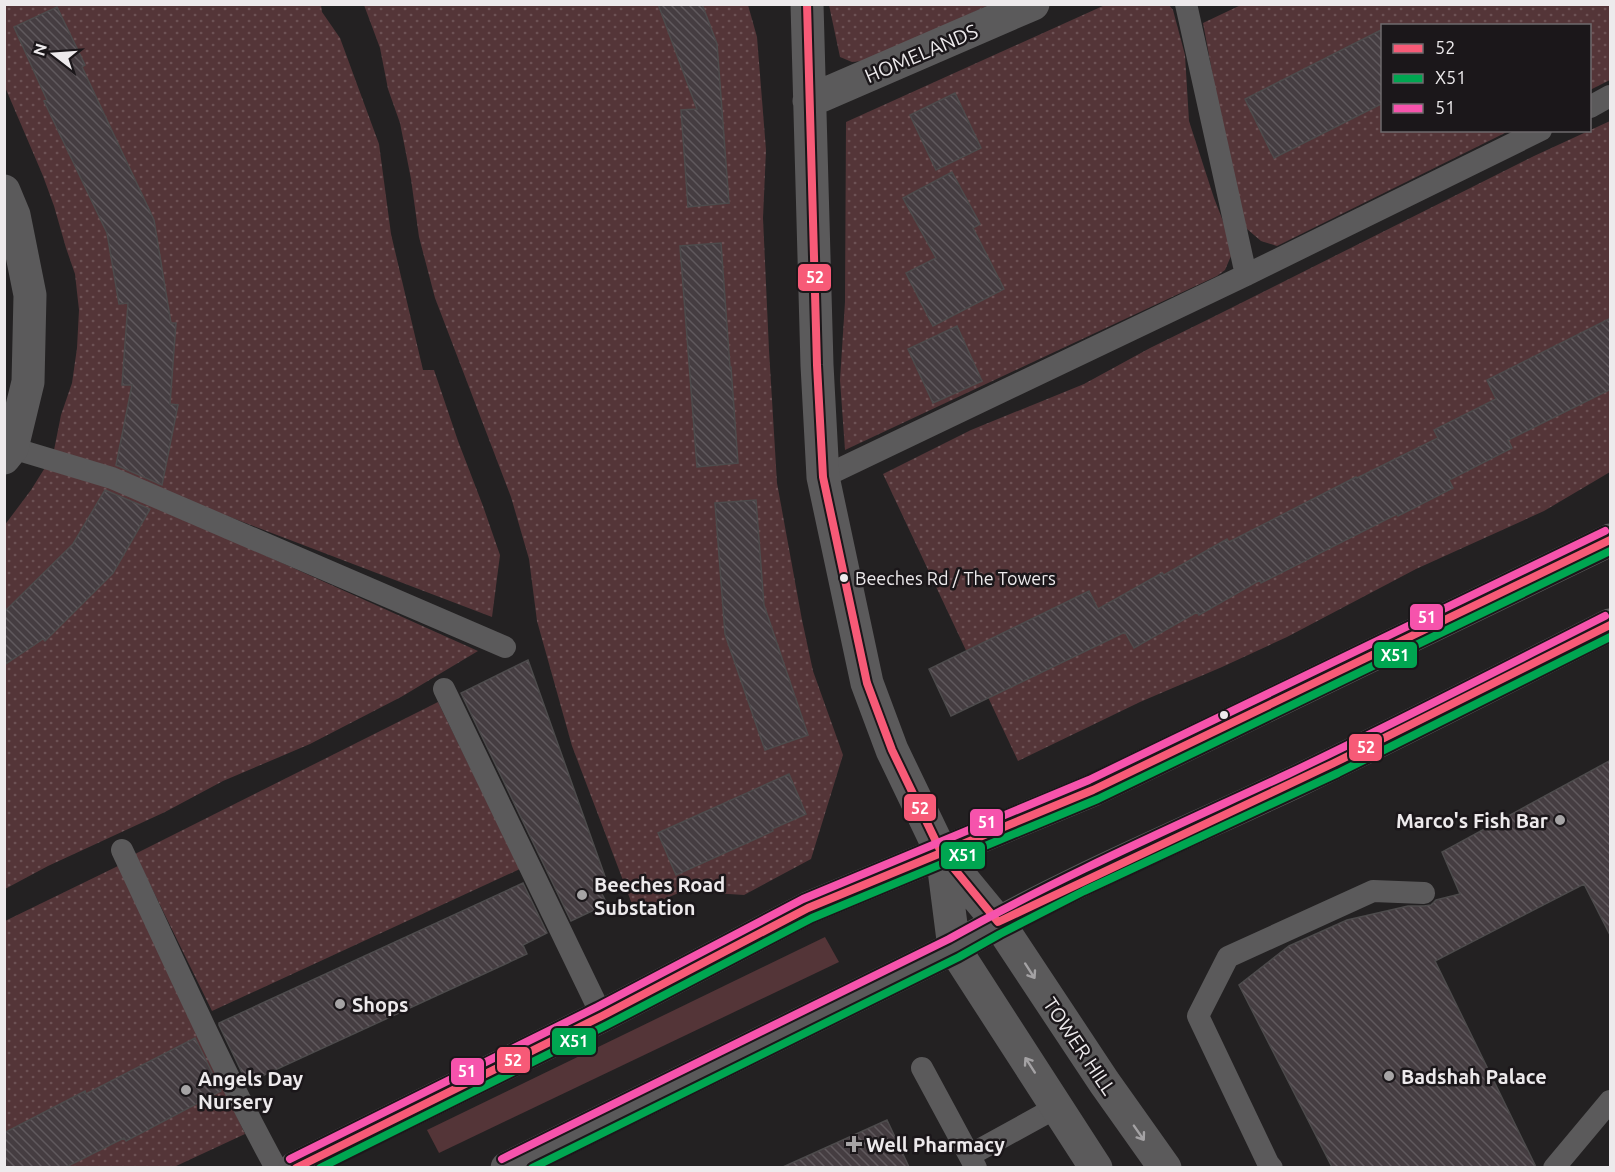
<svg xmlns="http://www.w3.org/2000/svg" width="1615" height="1172" font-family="Ubuntu,sans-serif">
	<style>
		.grass { fill: #543538 }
		.park { fill: url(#park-dots) }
		.building { fill: url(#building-back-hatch); stroke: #4d4b4c; stroke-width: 1.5 }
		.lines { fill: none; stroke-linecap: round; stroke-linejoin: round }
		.service { stroke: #5b5a5b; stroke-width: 22 }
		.minor { stroke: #5b5a5b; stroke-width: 33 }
		.trunk { stroke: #5a595a; stroke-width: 33 }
		.bus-1-casing { stroke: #1b171a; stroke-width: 12 }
		.bus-2-casing { stroke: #1b171a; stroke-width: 12 }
		.bus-3-casing { stroke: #1b171a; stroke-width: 12 }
		.bus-1 { stroke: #f75a77; stroke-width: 8 }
		.bus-2 { stroke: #00a651; stroke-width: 8 }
		.bus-3 { stroke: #f653ac; stroke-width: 8 }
		.oneway { stroke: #a4a2a4 }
		.bus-dot { fill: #edeaec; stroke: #1b171a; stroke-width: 2 }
		.poi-dot { fill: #a6a4a5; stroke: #1b171a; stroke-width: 2 }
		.labels { text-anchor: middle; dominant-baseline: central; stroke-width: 5; stroke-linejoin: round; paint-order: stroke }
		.bus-label { font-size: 18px; fill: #edeaec; stroke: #1b171a; text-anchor: start }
		.street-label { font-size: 20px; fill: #edeaec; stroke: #1b171a }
		.poi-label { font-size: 20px; font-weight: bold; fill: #edeaec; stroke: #1b171a; text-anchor: start }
		.line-badge { stroke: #1b171a; stroke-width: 2 }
		.badge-label { font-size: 16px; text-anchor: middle; font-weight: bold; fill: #fff }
	</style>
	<defs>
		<pattern id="park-dots" width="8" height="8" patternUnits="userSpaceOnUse" patternTransform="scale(1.5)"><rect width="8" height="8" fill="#543538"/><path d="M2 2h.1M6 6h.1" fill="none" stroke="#6d5255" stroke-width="1.8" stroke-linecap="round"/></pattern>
		<pattern id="building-back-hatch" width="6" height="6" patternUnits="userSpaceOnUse" patternTransform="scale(1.5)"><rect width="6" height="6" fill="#453d41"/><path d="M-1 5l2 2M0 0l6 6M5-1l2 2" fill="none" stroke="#60595d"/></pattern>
	</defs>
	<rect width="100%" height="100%" fill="#232122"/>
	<path class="grass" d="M825 937 839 962 439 1153 427 1130Z"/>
	<path class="park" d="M1243 4 1610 5V80L1590 90V26H1382V130L1509 131 1277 246 1261 241 1240 223 1203 23Z
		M4 5H321L322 12 340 38 379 144 391 234 423 370H434L458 441 483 506 500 555 492 617 54 450 61 415 72 383 77 348 79 310 75 274 66 248 54 206 43 176 5 87Z
		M364 5H748L757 37 766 150 763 218 769 350 777 483 802 620 813 671 843 755 811 859 744 895 683 891 635 912 572 746 537 621 529 559 511 497 435 298 419 237 411 179 400 123 388 89 380 48Z
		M829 5H989L872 60 852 62 840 57Z
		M1105 5H1169L1173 10 1185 55 1189 121 1214 198 1230 239 1231 256 1225 270 1217 276 845 450 840 380 845 302 846 122Z
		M1610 121V472L1544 511 1416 569 1287 637 1222 667 1140 702 1018 761 883 474 971 430 1084 384 1150 348 1211 318 1534 156Z
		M46 466 111 486 478 651 401 697 310 744 223 781 165 812 48 866 5 889 4 526 31 490Z
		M438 702 520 869 212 1011 135 854Z
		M120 865 245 1134 174 1167 5 1168V921Z"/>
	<path class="building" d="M658 4H702L717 44 729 203 688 207 681 110 697 109Z
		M57 7 85 65 82 67 154 220 171 323H176L170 404 178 405 162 485 116 465 132 385H122L128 303 119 304 107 233 44 101 47 100 14 27Z
		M1383 29V103L1274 158 1245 99Z
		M955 93 981 148 936 170 910 115Z
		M952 172 980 224 973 228 1004 289 933 326 906 273 936 258 903 198Z
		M721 243 730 367H731L738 463 697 467 680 246Z
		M1611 318V389L1508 440 1512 448 1449 480 1453 488 1398 516 1397 514 1261 583 1260 580 1199 615 1197 612 1134 648 1125 632 951 716 929 669 1089 591 1098 609 1162 573 1164 575 1227 539 1229 542 1356 477 1357 478 1438 438 1434 430 1496 399 1487 380Z
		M957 326 982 381 933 403 908 349Z
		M105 490 150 509 113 573 45 641 43 639 4 665V612L73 544Z
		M756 500 764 605 808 735 765 750 725 634 715 503Z
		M528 660 607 882 598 886 607 904 571 921 461 693Z
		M1611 760V937L1584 884 1435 961 1536 1167H1332L1239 985 1289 946 1347 920 1408 906H1424L1431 905 1436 900 1460 894 1442 852Z
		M789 774 806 814 772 829 773 831 676 875 658 833Z
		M523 883 547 933 523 945 527 954 247 1083 219 1025V1023Z
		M195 1038 221 1091 126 1141 124 1138 66 1167H4V1133L85 1091 86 1094Z
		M887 1120 909 1167H783Z"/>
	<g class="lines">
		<path class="service" d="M1186 4 1246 275
			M1590 107 1610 96
			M12 448 112 478 505 647
			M823 477 1246 275 1541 130
			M444 689 602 1016
			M122 850C172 956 219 1064 276 1168
			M922 1068 976 1168
			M970 1155 1057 1107
			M1272 1168 1268 1163 1198 1016 1228 957 1373 891 1424 893
			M1554 1168 1610 1101"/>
		<path class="minor" d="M807 4 817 365 823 477 867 683 892 750 942 854 998 922 1104 1082 1165 1168
			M809 101 1033 4
			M4 191 14 215 30 295 28 382 12 448 4 458
			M942 854 954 948 1096 1168"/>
		<path class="trunk" d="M295 1168 602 1016 808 908 1093 790 1610 540
			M507 1168 954 948C1063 884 1180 836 1293 783 1400 732 1505 678 1610 625"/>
		<defs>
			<path id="bus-1" d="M807 4 817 365 823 477 867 683 892 750 942 854 998 922 1334 763 1610 625
				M296 1168 602 1016 808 908 1093 790 1610 540"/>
			<path id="bus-2" d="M320 1168 607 1025 812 918 1098 799 1610 551
				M532 1168 959 957 1000 934 1084 891 1338 773 1610 637"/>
			<path id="bus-3" d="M290 1159 597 1007 803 899 1089 780 1605 531
				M502 1159 949 939C1059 877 1174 827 1288 774 1395 723 1500 669 1605 616"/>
		</defs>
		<use href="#bus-1" class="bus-1-casing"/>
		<use href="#bus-2" class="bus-2-casing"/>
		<use href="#bus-3" class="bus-3-casing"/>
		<use href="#bus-1" class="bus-1"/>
		<use href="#bus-2" class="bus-2"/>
		<use href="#bus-3" class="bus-3"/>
	</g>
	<defs><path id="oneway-shaft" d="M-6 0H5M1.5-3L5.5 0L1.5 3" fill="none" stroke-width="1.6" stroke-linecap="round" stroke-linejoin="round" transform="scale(1.5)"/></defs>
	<g class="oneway">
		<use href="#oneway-shaft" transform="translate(1030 971) rotate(57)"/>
		<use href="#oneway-shaft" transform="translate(1030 1065) rotate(-123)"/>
		<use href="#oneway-shaft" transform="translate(1139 1133) rotate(55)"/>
	</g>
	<g class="bus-dot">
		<circle cx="844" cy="578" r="5"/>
		<circle cx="1224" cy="715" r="5"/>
	</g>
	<g class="poi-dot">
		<circle cx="1560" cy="820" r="6"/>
		<circle cx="582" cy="895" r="6"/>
		<circle cx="340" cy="1004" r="6"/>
		<circle cx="1389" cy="1076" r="6"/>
		<circle cx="186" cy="1090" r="6"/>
		<path d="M851 1135h6v6h6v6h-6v6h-6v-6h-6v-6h6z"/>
	</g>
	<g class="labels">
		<g class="bus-label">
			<text x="855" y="578">Beeches Rd / The Towers</text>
		</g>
		<g class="street-label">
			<text transform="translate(921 53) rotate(-23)">HOMELANDS</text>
			<text transform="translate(1080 1046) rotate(56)">TOWER HILL</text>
		</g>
		<g class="poi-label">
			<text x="1548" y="820" text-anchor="end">Marco's Fish Bar</text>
			<text x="594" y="884">Beeches Road<tspan x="594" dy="23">Substation</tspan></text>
			<text x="352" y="1004">Shops</text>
			<text x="1401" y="1076">Badshah Palace</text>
			<text x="198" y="1078">Angels Day<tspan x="198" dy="23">Nursery</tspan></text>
			<text x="866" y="1144">Well Pharmacy</text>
		</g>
	</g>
	<g class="line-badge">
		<rect x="797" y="263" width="35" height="29" rx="6" fill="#f75a77"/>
		<rect x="1409" y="603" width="35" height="28" rx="6" fill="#f653ac"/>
		<rect x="1373" y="641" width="45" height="28" rx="6" fill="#00a651"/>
		<rect x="1348" y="733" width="35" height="29" rx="6" fill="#f75a77"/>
		<rect x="903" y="793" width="34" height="29" rx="6" fill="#f75a77"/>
		<rect x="969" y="808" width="35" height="29" rx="6" fill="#f653ac"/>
		<rect x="940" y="841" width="46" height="29" rx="6" fill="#00a651"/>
		<rect x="551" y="1027" width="46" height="29" rx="6" fill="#00a651"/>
		<rect x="496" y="1046" width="35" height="28" rx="6" fill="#f75a77"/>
		<rect x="450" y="1057" width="35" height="29" rx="6" fill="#f653ac"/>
	</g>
	<g class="badge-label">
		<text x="815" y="283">52</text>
		<text x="1427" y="623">51</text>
		<text x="1395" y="661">X51</text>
		<text x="1366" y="753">52</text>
		<text x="920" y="814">52</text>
		<text x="987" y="828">51</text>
		<text x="963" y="861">X51</text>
		<text x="574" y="1047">X51</text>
		<text x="513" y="1066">52</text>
		<text x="467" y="1077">51</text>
	</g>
	<rect width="1615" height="1172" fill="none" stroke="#edeaec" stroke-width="12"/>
	<rect x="1381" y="24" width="210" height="108" fill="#1b171a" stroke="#6f6b6e" stroke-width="1.5"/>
	<rect x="1393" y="44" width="30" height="9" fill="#f75a77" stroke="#6f6b6e" stroke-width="1.5"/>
	<text x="1435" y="54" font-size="18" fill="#edeaec">52</text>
	<rect x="1393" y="74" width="30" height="9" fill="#00a651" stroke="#6f6b6e" stroke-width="1.5"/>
	<text x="1435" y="84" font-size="18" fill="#edeaec">X51</text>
	<rect x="1393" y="104" width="30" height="9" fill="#f653ac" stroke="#6f6b6e" stroke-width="1.5"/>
	<text x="1435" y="114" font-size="18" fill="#edeaec">51</text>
	<g transform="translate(54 54) rotate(287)" stroke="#1b171a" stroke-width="4.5" paint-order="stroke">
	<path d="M0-4.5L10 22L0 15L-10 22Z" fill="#edeaec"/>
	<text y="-9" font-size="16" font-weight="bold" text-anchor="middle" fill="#edeaec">N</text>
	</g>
</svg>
